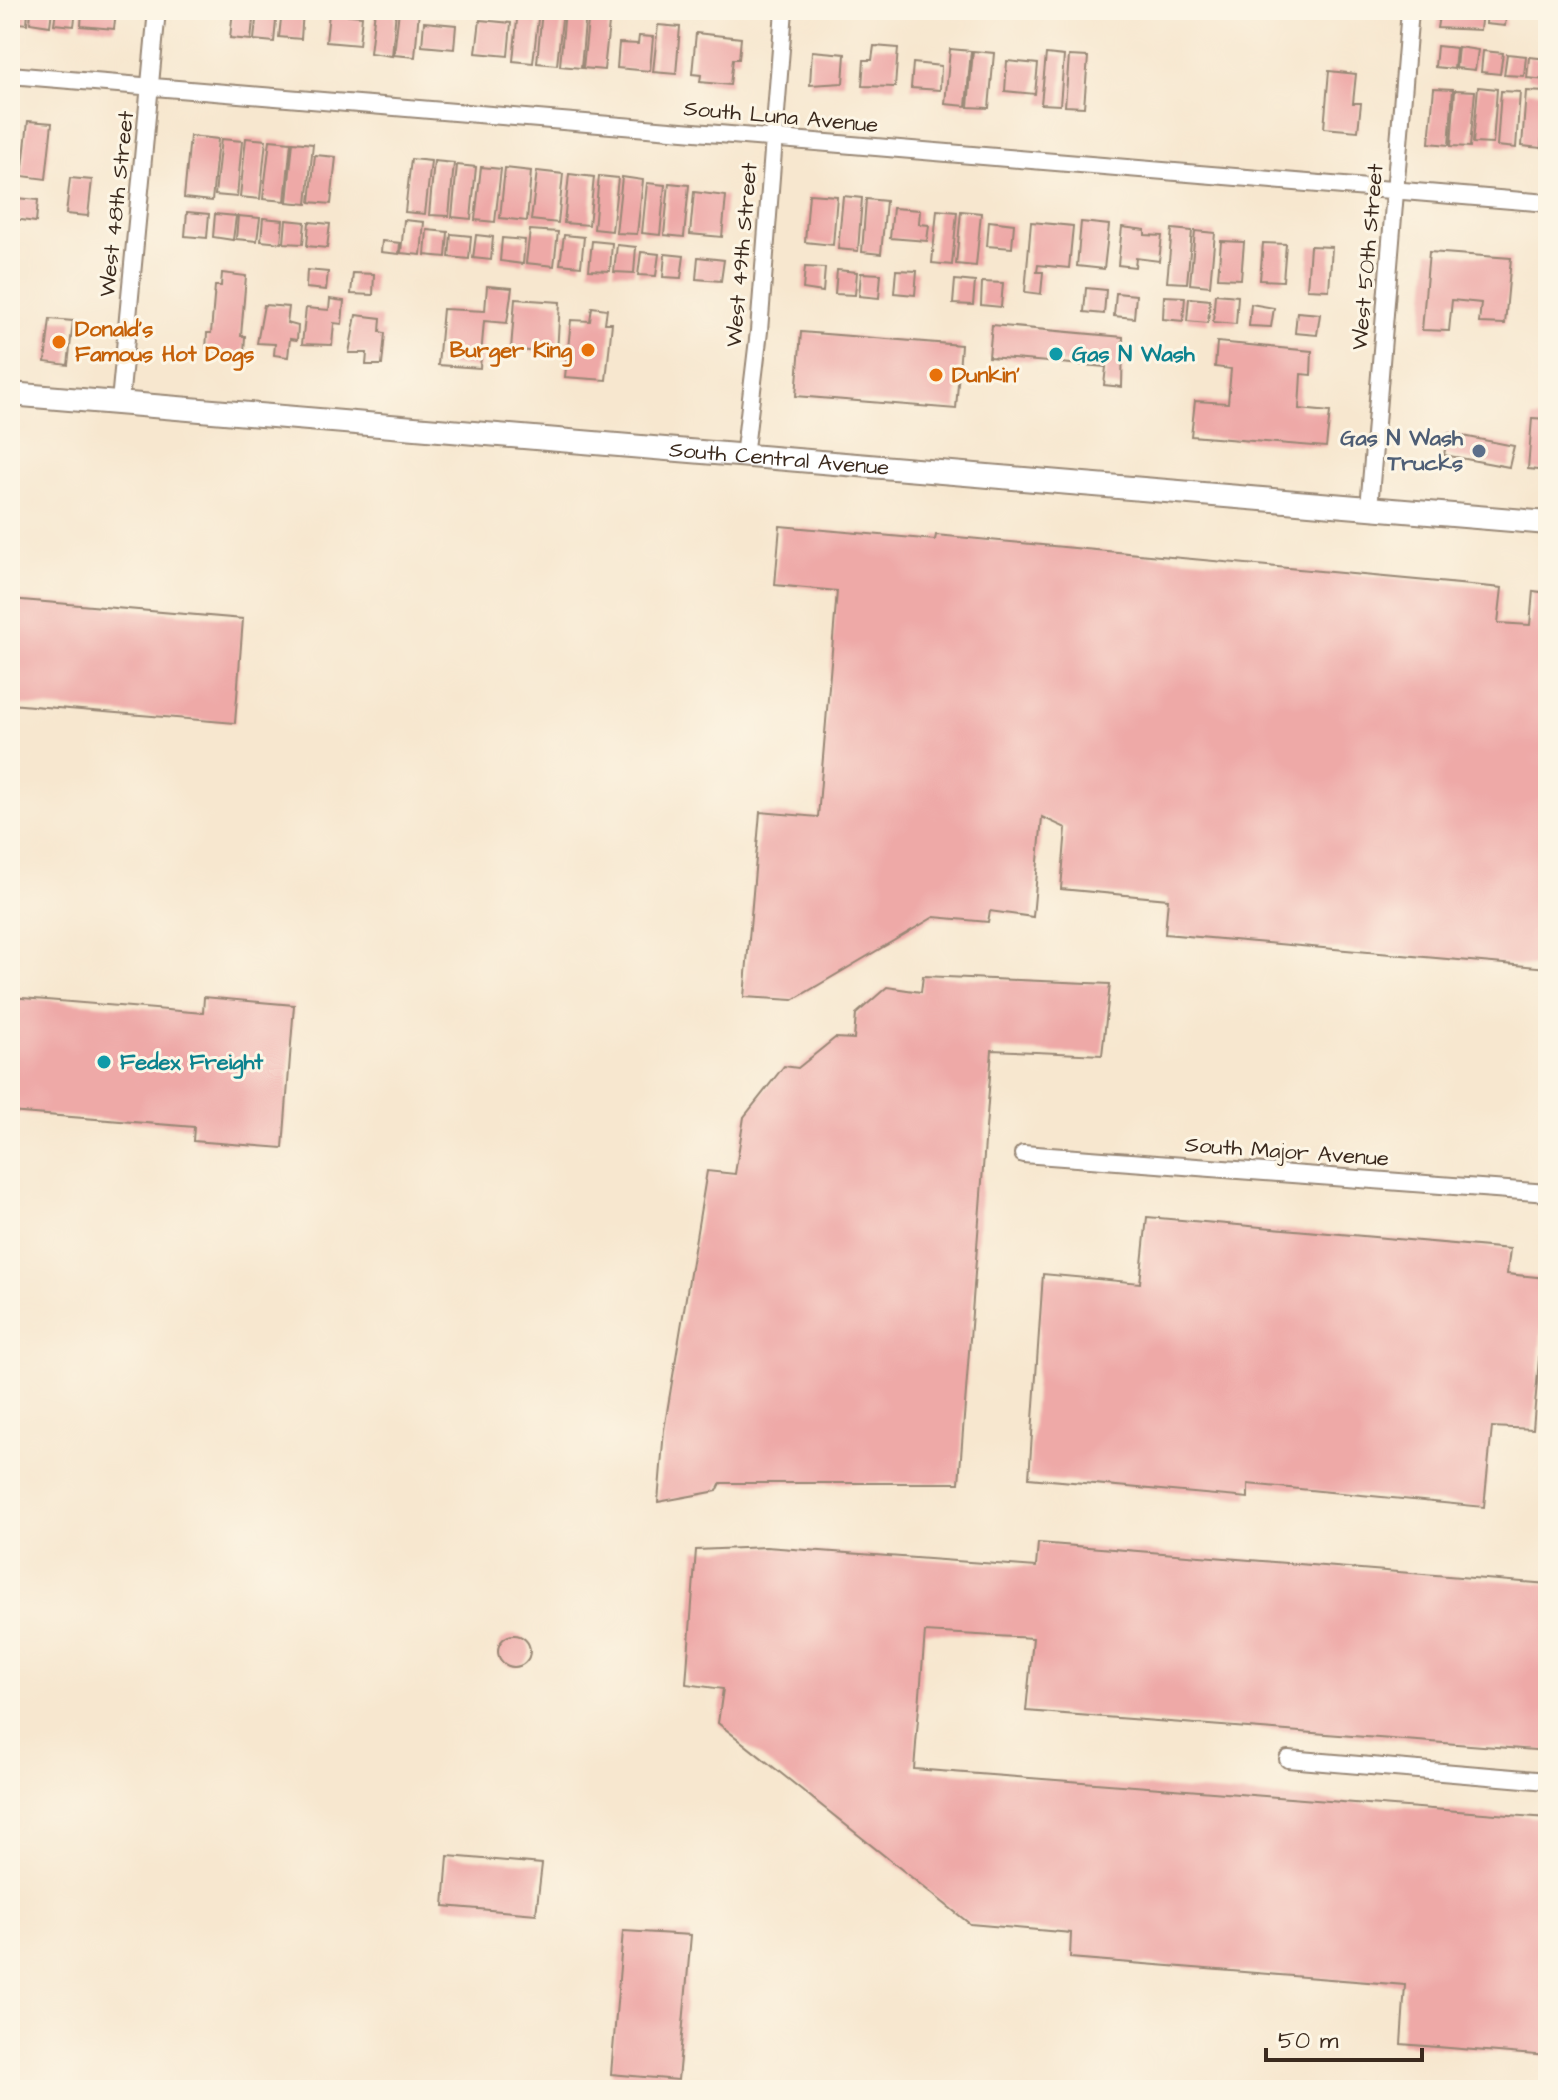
<svg xmlns="http://www.w3.org/2000/svg" width="1558" height="2100" font-family="'Architects Daughter',sans-serif">
	<style>
		.building { fill: #eea9a7 }
		.lines { fill: none; stroke-linecap: round; stroke-linejoin: round }
		.street-casing { stroke: #998876; stroke-width: 20 }
		.secondary-casing { stroke: #998876; stroke-width: 26 }
		.street { stroke: #fff; stroke-width: 16 }
		.secondary { stroke: #fff; stroke-width: 22 }
		.food-dot { fill: #e8710a; stroke: #fcf5e5; stroke-width: 3 }
		.culture-dot { fill: #0f9aa8; stroke: #fcf5e5; stroke-width: 3 }
		.service-dot { fill: #5c6f8a; stroke: #fcf5e5; stroke-width: 3 }
		.labels { text-anchor: middle; dominant-baseline: central; stroke-width: 6; stroke-linejoin: round; paint-order: stroke }
		.street-label { font-size: 22px; fill: #3b2a1e; stroke: #fcf5e5 }
		.food-label { font-size: 22px; font-weight: bold; fill: #c56008; stroke: #fcf5e5; text-anchor: start }
		.culture-label { font-size: 22px; font-weight: bold; fill: #0d838f; stroke: #fcf5e5; text-anchor: start }
		.service-label { font-size: 22px; font-weight: bold; fill: #4e5e75; stroke: #fcf5e5; text-anchor: end }
	</style>
	<rect width="100%" height="100%" fill="#fcf5e5"/>
	<filter id="ink" filterUnits="userSpaceOnUse"><feTurbulence type="fractalNoise" baseFrequency=".0125" numOctaves="2"/><feDisplacementMap in="SourceGraphic" scale="16" xChannelSelector="R" yChannelSelector="G"/><feConvolveMatrix kernelMatrix="1 2 1 2 8 2 1 2 1" color-interpolation-filters="sRGB"/></filter>
	<filter id="wash" filterUnits="userSpaceOnUse"><feTurbulence type="fractalNoise" baseFrequency=".006" numOctaves="4" result="noise"/><feDisplacementMap in="SourceGraphic" scale="32" xChannelSelector="R" yChannelSelector="G"/><feGaussianBlur stdDeviation="1.8" result="paint"/><feColorMatrix in="noise" values="0 0 0 0 0 0 0 0 0 0 0 0 0 0 0 0 0 1.4 0 .05"/><feComposite in="paint" operator="in"/></filter>
	<g filter="url(#wash)">
		<rect width="100%" height="100%" fill="#f7e7cf"/>
		<g id="blocks">
			<path class="building" d="M10 10H28L27 24 10 22Z
				M31 10H52L50 26 30 23Z
				M56 10H76L74 26 54 24Z
				M82 10H116L114 29 81 26Z
				M233 10H254L251 40 230 38Z
				M257 10H277L274 42 254 40Z
				M282 10H303L301 39 279 37Z
				M375 10H396L392 56 370 53Z
				M399 10H419L415 57 394 55Z
				M518 10H539L533 63 513 61Z
				M542 10H563L557 65 537 63Z
				M565 10 586 12 581 68 560 66Z
				M1440 10 1482 11 1480 30 1437 28Z
				M1487 10H1507L1505 26 1486 24Z
				M589 12 610 14 604 70 583 68Z
				M329 13 362 16 359 45 326 42Z
				M480 20 511 23 508 56 476 53Z
				M424 22 456 25 454 49 422 46Z
				M658 25 680 27 676 74 653 72Z
				M696 33 741 38 739 59H733L730 85 700 82 701 75 692 74Z
				M639 36 653 37 650 71 617 68 619 43 638 44Z
				M874 46 898 48 895 87 862 86 864 60H872Z
				M1437 46 1456 48 1454 69 1435 67Z
				M1458 47 1478 50 1475 70 1456 68Z
				M950 49 971 51 966 106 945 104Z
				M812 51 845 54 843 83 810 85Z
				M973 51 994 53 989 108 968 107Z
				M1483 51 1503 53 1500 74 1481 72Z
				M1046 54 1064 56 1060 105 1041 104Z
				M1507 54 1526 56 1524 76 1504 75Z
				M1069 56 1088 57 1084 107 1065 106Z
				M1529 57 1548 59 1546 80 1527 78Z
				M1007 61 1038 64 1035 94 1005 91Z
				M913 63 941 66 940 90 911 88Z
				M1329 71 1356 74 1353 103H1361L1358 131 1324 128Z
				M1478 87 1497 89 1493 144 1473 143Z
				M1434 88 1453 89 1449 145 1429 143Z
				M1455 90 1475 91 1470 147 1451 146Z
				M1501 91 1520 92 1516 148 1497 146Z
				M1526 91 1546 92 1541 148 1522 146Z
				M28 121 52 123 46 179 22 176Z
				M10 126 19 127 14 179H10Z
				M190 136 218 139 212 201 184 198Z
				M246 138 266 140 260 199 240 197Z
				M221 139 242 141 237 197 215 195Z
				M270 140 291 142 285 201 263 199Z
				M293 142 313 144 307 204 287 202Z
				M315 155 336 157 331 204 310 202Z
				M411 159 431 161 425 214 405 212Z
				M434 161 454 163 449 216 429 215Z
				M457 165 476 167 471 219 452 217Z
				M481 167 501 169 495 222 475 220Z
				M505 168 531 171 527 221 500 218Z
				M537 171 563 174 558 223 531 220Z
				M569 174 594 177 589 225 564 223Z
				M599 176 618 178 612 231 594 229Z
				M622 177 643 180 637 234 616 233Z
				M70 178 92 180 88 216 66 214Z
				M647 183 665 185 660 235 642 233Z
				M669 183 689 185 684 237 664 235Z
				M694 192 726 196 722 237 690 234Z
				M809 194 837 196 833 245 805 242Z
				M843 196 862 198 858 251 838 249Z
				M16 198 38 200 36 222 14 219Z
				M866 199 886 201 881 254 862 252Z
				M893 208 920 210 919 224 929 225 927 241 890 238Z
				M937 210 957 212 952 265 932 263Z
				M961 211 981 213 976 266 956 264Z
				M187 212 209 214 207 238 185 236Z
				M215 214 236 216 233 240 213 237Z
				M238 216 260 218 257 241 236 239Z
				M263 218 283 220 281 243 261 241Z
				M286 220 305 222 303 244 284 243Z
				M404 220 424 222 421 255 401 253Z
				M989 221 1014 224 1012 248 987 246Z
				M309 222 330 224 327 248 307 246Z
				M1031 222 1073 226 1069 268 1038 265 1037 272H1043L1041 294 1025 292Z
				M1081 222 1109 225 1104 269 1077 266Z
				M1122 227 1145 230V235L1162 236 1159 261 1136 258 1135 267 1118 265Z
				M1172 229 1192 231 1187 283 1167 282Z
				M427 230 448 232 446 257 425 255Z
				M530 230 558 232 554 266 526 263Z
				M1195 231 1215 233 1210 286 1190 284Z
				M451 234 471 236 469 259 449 257Z
				M476 235 493 237 491 260 473 258Z
				M564 235 584 237 581 266 560 264Z
				M502 238 525 240 523 264 500 261Z
				M382 241 400 243 399 254 381 252Z
				M592 241 612 243 610 271 589 270Z
				M1221 241 1244 242 1241 279 1218 278Z
				M1263 243 1286 244 1283 281 1260 280Z
				M617 245 636 247 634 273 614 272Z
				M1310 246 1332 247 1329 290 1307 289Z
				M641 252 659 254 656 276 638 275Z
				M1429 252 1511 258 1505 324 1479 323 1481 303 1452 300 1449 331 1422 330Z
				M665 254 684 256 681 278 663 277Z
				M698 257 724 260 721 281 696 279Z
				M805 267 825 268 823 292 803 289Z
				M307 270 328 272 326 290 306 288Z
				M837 270 857 272 855 295 835 294Z
				M896 270 917 271 915 295 894 293Z
				M222 273 246 276 241 336H245L244 353 206 350 207 333H211L215 286H221Z
				M353 273 374 274 373 295 351 294Z
				M861 273 881 274 879 298 859 296Z
				M955 280 975 282 973 305 953 304Z
				M982 282 1003 283 1001 307 981 305Z
				M487 286 512 288 507 323 484 321 480 368 438 365 443 309 485 311Z
				M1086 288 1106 290 1104 314 1084 312Z
				M1116 293 1136 295 1134 318 1114 316Z
				M1215 294 1238 296 1236 324 1213 322Z
				M1164 296 1185 297 1183 321 1163 319Z
				M1189 298 1210 300 1208 323 1187 321Z
				M330 299 344 301 342 324 334 323 332 345 302 344 306 308 329 310Z
				M515 299 560 302 557 354 511 349Z
				M1251 304 1274 308 1271 327 1249 326Z
				M264 305 289 307 287 323 298 326 297 340 290 339 288 357 274 355 275 344 257 343Z
				M592 307 607 309 605 323H612L606 380 565 377 571 320 590 321Z
				M1297 312 1320 314 1317 335 1295 333Z
				M356 315 381 318 380 332 385 333 382 365H366L367 353H349Z
				M50 319 73 321 68 365 45 362Z
				M992 325 1123 337 1122 387 1104 385 1106 367 989 357Z
				M801 332 961 345 956 409 796 396Z
				M1217 342 1312 351 1311 375 1301 374 1299 409 1330 412 1326 447 1191 436 1195 401 1228 403 1231 369 1215 367Z
				M1532 418 1548 419V471L1528 469Z
				M1448 433 1514 446 1509 467 1444 455Z
				M780 526 935 540 936 535 1502 588 1498 623 1530 625 1533 591 1548 593V968L1165 934 1168 899 1061 889 1066 828 1042 817 1033 917 990 911 988 922 934 917 793 1000 744 997 760 812 818 817 837 591 775 585Z
				M10 599 243 619 235 723 10 704Z
				M923 976 1110 984 1102 1055 992 1050 959 1483H721L717 1491 658 1502 664 1430 707 1171 735 1174 744 1117 784 1066 798 1068 835 1038 854 1039 856 1014 887 987 921 992Z
				M10 997 203 1013 204 997 294 1005 283 1148 193 1141 194 1127 10 1112Z
				M1147 1217 1510 1249 1507 1274 1546 1278 1533 1429 1492 1427 1484 1507 1248 1484V1498L1029 1478 1043 1274 1140 1283Z
				M1038 1543 1548 1584V1751L1026 1711 1033 1638 925 1632 914 1769 1548 1818V2056L1401 2044 1405 1985 1070 1958 1071 1933 970 1924 718 1723 723 1689 686 1684 696 1550 766 1547 1036 1567Z
				M498 1651a16 16 0 1 1 32 0a16 16 0 1 1-32 0Z
				M448 1856 542 1864 536 1914 444 1906Z
				M623 1931 691 1935 678 2080 611 2074Z"/>
		</g>
	</g>
	<g filter="url(#ink)">
		<use href="#blocks" fill-opacity="0" stroke="#998876" stroke-width="2"/>
		<g class="lines">
			<defs>
				<path id="street" d="M10 75 1548 203
					M120 402 157 10
					M744 457 759 331 784 10
					M1369 508 1410 10
					M1023 1154 1548 1193
					M1288 1759 1548 1781"/>
				<g id="secondary">
					<path id="s1" d="M10 394 1548 523"/>
				</g>
			</defs>
			<use href="#street" class="street-casing"/>
			<use href="#secondary" class="secondary-casing"/>
			<use href="#street" class="street"/>
			<use href="#secondary" class="secondary"/>
		</g>
	</g>
	<g class="food-dot">
		<circle cx="59" cy="342" r="8"/>
		<circle cx="588" cy="350" r="8"/>
		<circle cx="936" cy="375" r="8"/>
	</g>
	<g class="culture-dot">
		<circle cx="1056" cy="354" r="8"/>
		<circle cx="104" cy="1062" r="8"/>
	</g>
	<circle class="service-dot" cx="1479" cy="451" r="8"/>
	<g class="labels">
		<g class="street-label">
			<text transform="translate(781 117) rotate(5)">South Luna Avenue</text>
			<text transform="translate(117 204) rotate(-84)">West 48th Street</text>
			<text transform="translate(742 255) rotate(-85)">West 49th Street</text>
			<text transform="translate(1368 257) rotate(-85)">West 50th Street</text>
			<text stroke="none"><textPath href="#s1" startOffset="772">South Central Avenue</textPath></text>
			<text transform="translate(1287 1152) rotate(4)">South Major Avenue</text>
		</g>
		<g class="food-label">
			<text x="75" y="329">Donald's<tspan x="75" dy="25">Famous Hot Dogs</tspan></text>
			<text x="572" y="350" text-anchor="end">Burger King</text>
			<text x="952" y="375">Dunkin'</text>
		</g>
		<g class="culture-label">
			<text x="1072" y="354">Gas N Wash</text>
			<text x="120" y="1062">Fedex Freight</text>
		</g>
		<g class="service-label">
			<text x="1463" y="438">Gas N Wash<tspan x="1463" dy="25">Trucks</tspan></text>
		</g>
	</g>
	<rect width="1558" height="2100" fill="none" stroke="#fcf5e5" stroke-width="40"/>
	<path d="M1266 2048v12h156v-12" fill="none" stroke="#3b2a1e" stroke-width="4"/>
	<text x="1278" y="2048" font-size="24" fill="#3b2a1e" stroke="#fcf5e5" stroke-width="6" paint-order="stroke">50 m</text>
</svg>
